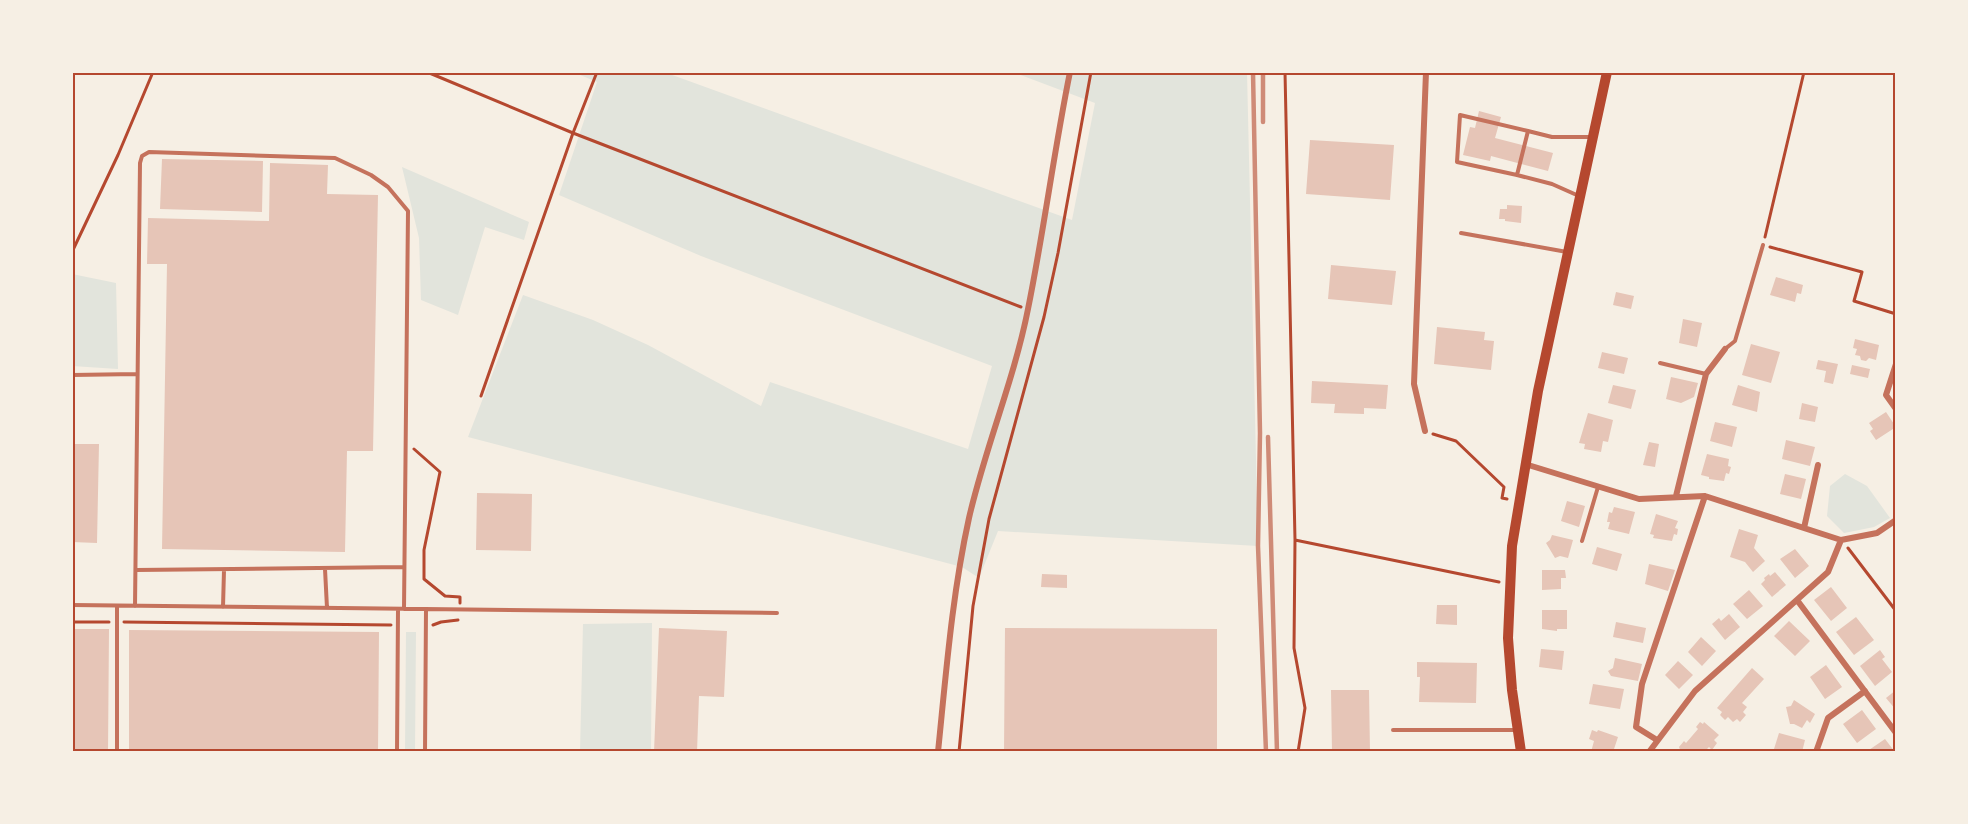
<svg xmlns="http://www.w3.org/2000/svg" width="1968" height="824" font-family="Quicksand,sans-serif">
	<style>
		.green { fill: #e2e4dc }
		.building { fill: #e6c5b7 }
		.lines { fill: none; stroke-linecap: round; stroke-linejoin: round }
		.path { stroke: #b5482f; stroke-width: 3 }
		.service { stroke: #c5725c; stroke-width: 4 }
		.minor { stroke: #c5725c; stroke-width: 6 }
		.secondary { stroke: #b5482f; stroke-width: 10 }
		.rail { stroke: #cf8b77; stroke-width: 4.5 }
		.neatline { fill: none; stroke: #b5482f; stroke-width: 2 }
	</style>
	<rect width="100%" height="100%" fill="#f6efe4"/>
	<path class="green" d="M573 72H664L1072 220 1095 103 1013 72H1093L1100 75 1101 72H1247L1258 546 998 531 979 578 962 567 468 437 523 295 593 320 648 345 761 406 770 382 968 449 992 366 701 256 559 195 597 82Z
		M402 167 529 222 524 240 485 227 458 315 421 300 419 238Z
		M72 274 116 283 118 369 72 366Z
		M1845 474 1867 486 1890 518 1874 527 1844 533 1827 516 1830 486Z
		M652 623 651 752H580L583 624Z
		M406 632H416L415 752H405Z"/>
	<path class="building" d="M1479 111 1501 117 1495 138 1553 153 1548 171 1491 156 1490 161 1463 155 1470 127 1475 128Z
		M1310 140 1394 145 1390 200 1306 194Z
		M162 159 263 161 262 212 160 209Z
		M270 163 328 165 327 194 378 195 373 451H347L345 552 162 549 167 264H147L148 218 269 221Z
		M1507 205 1522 206 1521 223 1505 221V219H1499L1500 209H1507Z
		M1331 265 1396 271 1392 305 1328 299Z
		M1776 277 1803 285 1801 294 1797 293 1795 302 1770 295Z
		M1616 292 1634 296 1631 309 1613 305Z
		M1683 319 1702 323 1697 347 1679 343Z
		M1437 327 1485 332 1484 340 1494 341 1491 370 1434 364Z
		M1855 339 1879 345 1876 360 1869 358 1866 361 1861 360 1860 356 1855 355 1857 349 1853 348Z
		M1751 344 1780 352 1771 383 1742 375Z
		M1602 352 1628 358 1624 374 1598 368Z
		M1818 360 1838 364 1833 384 1824 382 1826 371 1816 369Z
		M1852 365 1870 369 1868 378 1850 374Z
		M1671 377 1698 383 1694 397 1681 403 1666 399Z
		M1312 381 1388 385 1386 409 1364 408V414L1334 413 1335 404 1311 403Z
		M1613 385 1636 390 1631 409 1608 403Z
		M1738 385 1760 392 1757 412 1732 405Z
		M1802 403 1818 407 1815 422 1799 419Z
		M1886 412 1896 427 1876 440 1870 431 1873 429 1869 423Z
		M1588 413 1613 420 1608 442 1603 441 1601 452 1584 449 1585 444 1579 443Z
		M1715 422 1737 427 1732 447 1710 441Z
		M1786 440 1815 447 1810 466 1782 459Z
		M1649 442 1659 444 1655 467 1643 465Z
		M72 444H99L97 543 72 542Z
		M1707 454 1729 459 1728 466 1731 467 1729 474 1726 473 1724 481 1709 479V477L1701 475Z
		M1785 474 1806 479 1801 499 1780 494Z
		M477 493 532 494 531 551 476 550Z
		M1567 501 1585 506 1579 527 1561 521Z
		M1614 507 1635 512 1629 534 1608 529 1610 522H1607L1609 512 1612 513Z
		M1656 514 1678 521 1675 528 1678 529 1677 535 1674 534 1672 541 1653 538 1654 535 1650 534Z
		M1739 529 1758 535 1754 548 1765 561 1753 572 1745 562 1730 557Z
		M1552 535 1573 540 1568 558 1560 556 1555 558 1546 543 1550 540Z
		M1597 547 1622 554 1617 571 1592 564Z
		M1795 549 1809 566 1795 578 1780 559Z
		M1649 564 1675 570 1668 591 1645 584Z
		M1542 570H1565L1566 578H1561V589L1542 590Z
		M1775 572 1786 585 1772 597 1761 584 1765 580 1764 578 1769 574 1770 576Z
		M1042 574 1067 575V588L1041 587Z
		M1831 587 1847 608 1831 621 1814 600Z
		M1749 590 1763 606 1747 619 1733 604Z
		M1437 605H1457V625L1436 624Z
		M1542 610H1567V629H1557V631L1542 629Z
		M1729 614 1740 627 1725 640 1712 624 1719 618 1721 621Z
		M1856 617 1874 640 1854 655 1836 632Z
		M1789 621 1810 641 1795 656 1774 636Z
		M1616 622 1646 628 1643 643 1613 637Z
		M659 628 727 631 724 697 699 696 697 752H654Z
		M1005 628 1217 629V752H1004Z
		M72 629H109L108 752H72Z
		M129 630 379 632 378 752H129Z
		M1701 637 1716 651 1702 666 1688 652Z
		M1541 649 1564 651 1562 670 1539 667Z
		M1880 650 1885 657 1882 659 1892 672 1875 686 1860 666Z
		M1615 658 1642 664 1638 681 1611 676 1608 671 1613 668Z
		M1678 661 1693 675 1679 689 1665 675Z
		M1417 662 1477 663 1476 703 1419 702 1420 677H1417Z
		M1826 665 1842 687 1825 699 1810 677Z
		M1752 668 1764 679 1742 703 1747 707 1743 712 1746 715 1740 722 1737 719 1733 722 1728 717 1725 720 1720 715 1722 712 1717 708Z
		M1593 684 1624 689 1620 709 1589 704Z
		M1331 690H1369L1370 752H1332Z
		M1896 690V710L1886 698Z
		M1794 700 1815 714 1810 723 1807 720 1802 728 1794 724H1790L1786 707 1791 706Z
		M1862 710 1876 729 1857 743 1843 724Z
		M1700 722 1703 724 1704 722 1719 735 1714 740 1717 743 1712 750 1709 747 1704 752H1681L1679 747 1684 741 1686 743 1698 729 1696 727Z
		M1592 730 1597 732 1598 730 1618 737 1613 752H1591L1594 741 1589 739Z
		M1779 733 1805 740 1802 752H1784L1774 749Z
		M1885 739 1895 752H1866Z"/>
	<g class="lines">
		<path class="path" d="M427 72 573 133 1021 307
			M1285 72 1295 540 1294 648 1305 708 1298 752
			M1765 237 1804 72
			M1770 247 1862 272 1854 301 1896 314
			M72 252 118 155 153 72
			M481 396 573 133 597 72
			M1433 434 1456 441 1504 487 1502 498 1507 499
			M414 449 440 472 424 550V579L445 596 460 597V603
			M1295 540 1499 582
			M1848 548 1896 611
			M72 622H109
			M124 622 391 625
			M433 625 441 622 458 620
			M959 752 973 606 989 519 1044 317 1058 253 1091 72"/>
		<path class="service" d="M1517 175 1457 162 1460 115 1528 131
			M1579 196 1552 184 1517 175 1528 131 1552 137H1592
			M1461 233 1567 252
			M1725 349 1735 341 1763 245
			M1660 363 1706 374
			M72 375 137 374
			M1582 541 1598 487
			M325 569 327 608
			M136 570 403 567
			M72 605 777 613
			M135 606 140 163 142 156 149 152 335 158 371 175 388 187 408 211 404 609
			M223 607 224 570
			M1393 730H1515
			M117 752V606
			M397 752 398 609
			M425 752 426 609"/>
		<path class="minor" d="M1896 364 1886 395 1896 409
			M1425 431 1414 384 1426 72
			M1525 464 1639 499 1705 496 1841 540
			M1676 496 1706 374 1725 349
			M1804 528 1818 465
			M1797 600 1896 733
			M1657 740 1636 727 1642 684 1705 496
			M938 752C946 674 952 595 969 518 985 448 1014 380 1028 309 1044 230 1054 151 1070 72
			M1649 752 1695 691 1828 572 1841 540 1877 533 1896 520
			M1816 752 1828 718 1865 691"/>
		<path class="secondary" d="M1521 752 1512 690 1508 638 1512 546 1538 391 1607 72"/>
		<path class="rail" d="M1253 72 1260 433 1258 546 1266 752
			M1263 72V122
			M1268 437 1277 752"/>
	</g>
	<rect width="1968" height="824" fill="none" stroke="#f6efe4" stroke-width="147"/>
	<rect x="74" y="74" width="1820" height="676" class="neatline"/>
</svg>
